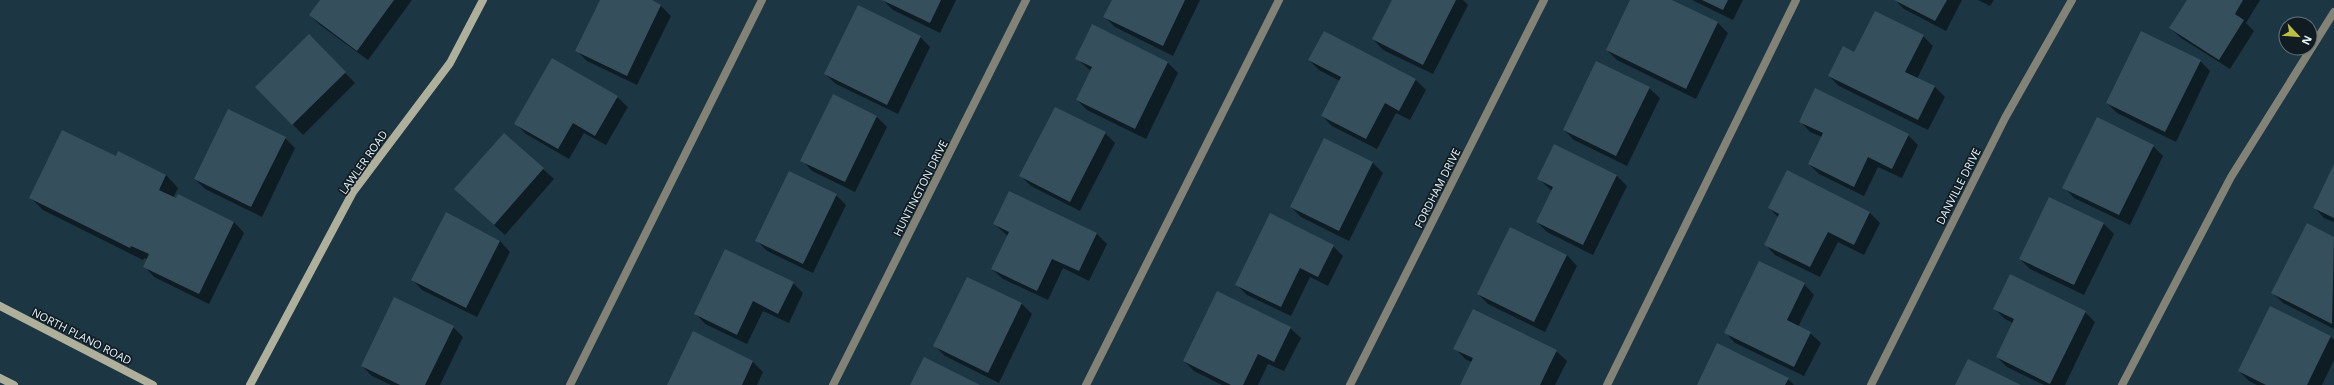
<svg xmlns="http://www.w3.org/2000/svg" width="2334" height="385" font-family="'Open Sans',sans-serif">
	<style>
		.shadow { fill: #0007 }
		.building { fill: #354f5d }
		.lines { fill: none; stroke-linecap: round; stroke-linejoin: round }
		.lane { stroke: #828276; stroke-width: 8 }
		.street { stroke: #828276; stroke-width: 8 }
		.secondary { stroke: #afb09c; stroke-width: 8 }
		.labels { text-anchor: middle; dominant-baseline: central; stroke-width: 3.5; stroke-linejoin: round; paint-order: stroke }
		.street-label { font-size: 11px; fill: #e6f5fe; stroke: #111c22 }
	</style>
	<rect width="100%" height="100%" fill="#1c3643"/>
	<path class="shadow" d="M321 0H412L368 60 320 25 310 15Z
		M601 0H649L661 6 671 16 637 85 587 61 577 51Z
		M883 0H956L940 33 893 10Z
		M1113 0H1200L1173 56 1115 27 1105 17Z
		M1393 0H1463L1468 5 1433 74 1383 50 1373 39Z
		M1631 0H1670L1718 23 1728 33 1696 99 1617 60 1607 50Z
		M1692 0H1743L1733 20Z
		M1895 0H1962L1946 31 1904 9Z
		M1978 0H1994L1990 6Z
		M2188 0H2260L2246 23 2254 31 2230 69 2181 38 2170 28Z
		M1092 26 1168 63 1178 73 1146 139 1087 110 1077 100 1091 71 1076 58Z
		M309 36 355 83 303 135 256 87Z
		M1923 36 1933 46 1917 79 1935 87 1945 97 1928 130 1839 86 1829 76 1854 53Z
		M920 37 930 47 898 114 836 84 825 74Z
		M1309 60 1415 79 1426 90 1410 120 1396 113 1377 149 1332 126 1322 116 1340 81 1319 70Z
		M2200 61 2210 71 2176 142 2117 113 2107 103Z
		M1649 88 1660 98 1627 166 1574 140 1564 130Z
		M833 95 877 117 887 127 855 192 812 171 802 160Z
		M617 97 628 107 606 145 584 133 569 159 526 134 516 124Z
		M1800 121 1908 135 1918 145 1902 178 1878 167 1864 196 1819 174 1809 164 1822 137 1810 132Z
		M1105 133 1115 143 1080 211 1031 186 1020 175Z
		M504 134 554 179 505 235 455 189Z
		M285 138 295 148 262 217 205 189 195 179Z
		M1555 146 1617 176 1627 186 1593 255 1547 232 1537 222 1552 191 1539 179Z
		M2153 146 2163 156 2130 225 2074 198 2064 187Z
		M1372 162 1383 173 1349 241 1301 217 1291 207Z
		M2334 167V222L2324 218 2314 207Z
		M166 175 178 188 173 198 234 222 244 233 209 304 154 277 144 266 147 259 144 258 143 260 43 210 30 197Z
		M1009 192 1097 234 1107 244 1089 281 1063 268 1048 300 1003 279 992 269 1008 236 994 224Z
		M836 195 846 205 813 273 767 251 757 241Z
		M2050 198 2104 224 2114 234 2084 295 2030 269 2020 259Z
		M1769 208 1870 213 1880 223 1864 255 1838 242 1820 277 1775 255 1765 244 1778 217Z
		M2308 225 2334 238V329L2283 303 2273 293Z
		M500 241 510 252 477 317 422 290 412 279Z
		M1333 246 1343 256 1328 286 1310 277 1291 316 1247 295 1236 284Z
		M1567 255 1577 266 1545 332 1488 304 1478 294Z
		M968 278 1022 304 1032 314 999 383 945 356 935 346Z
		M793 283 803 293 789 323 763 311 747 344 705 324 695 313Z
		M1804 284 1814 295 1798 327 1810 333 1821 343 1804 376 1735 343 1725 332Z
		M1995 309 2085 312 2095 322 2065 385H2044L2007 367 1997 357 2013 323 2005 319Z
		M453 327 463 337 440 385H391L372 376 362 366Z
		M1290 328 1301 338 1284 371 1268 364 1258 385H1222L1194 371 1184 361Z
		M694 333 753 362 763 372 757 385H668Z
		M2330 336 2334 340V360L2322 385H2257L2249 381 2239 371Z
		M1455 348 1556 351 1567 361 1555 385H1461L1472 362 1465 359Z
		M1788 379 1794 385H1698Z"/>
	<path class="building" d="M320 0H394L357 51 309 15Z
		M600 0H652L661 5 627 76 575 51Z
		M882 0H941L930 23Z
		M1112 0H1185L1163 46 1103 17Z
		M1392 0H1456L1423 65 1372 39Z
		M1630 0H1672L1718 22 1686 89 1606 50Z
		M1702 0H1728L1723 10Z
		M1894 0H1947L1935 21Z
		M2187 0H2243L2235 14 2244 20 2219 60 2169 28Z
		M858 5 921 36 887 105 824 74Z
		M1875 11 1924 35 1905 72 1935 86 1918 120 1828 76 1843 46 1854 52Z
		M1092 24 1168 62 1135 129 1076 100 1092 67 1075 59Z
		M1324 31 1416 79 1399 111 1385 103 1366 139 1321 116 1341 77 1308 60Z
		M2141 31 2201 60 2165 132 2106 103Z
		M309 34 346 72 292 125 255 87Z
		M552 58 618 96 595 136 573 123 558 149 514 124Z
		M1596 61 1650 87 1616 156 1563 130Z
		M1815 88 1909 134 1892 169 1868 157 1854 187 1808 164 1823 133 1799 122Z
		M833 94 877 116 845 182 800 161Z
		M1055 107 1106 132 1070 202 1019 176Z
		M228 109 286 137 251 207 194 179Z
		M2097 117 2154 145 2119 215 2062 188Z
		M62 130 116 156 118 151 166 175 159 190 176 198 178 194 234 222 199 294 143 267 149 254 131 246 130 248 29 198Z
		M504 133 544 168 494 225 454 189Z
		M1324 138 1373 162 1339 231 1290 207Z
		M1554 144 1617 175 1583 245 1536 222 1553 187 1537 179Z
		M2334 164V218L2313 208Z
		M1787 170 1870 212 1854 245 1828 232 1810 267 1764 245 1779 214 1768 208Z
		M789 171 837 194 803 264 755 241Z
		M1009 191 1097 233 1079 271 1052 259 1037 291 991 269 1009 232 993 224Z
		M2049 197 2104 223 2074 285 2019 259Z
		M446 212 500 241 466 308 411 280Z
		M1270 213 1334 245 1318 277 1300 268 1281 307 1235 285Z
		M2307 223 2334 237 2332 324 2271 293Z
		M1510 227 1567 255 1534 322 1477 294Z
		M725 249 794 282 778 314 753 301 737 335 694 314Z
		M1759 261 1805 283 1787 320 1811 332 1794 367 1724 333Z
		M2010 274 2086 311 2050 384 1996 357 2014 319 1993 309Z
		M967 277 1022 303 988 373 933 346Z
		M1217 291 1291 327 1274 362 1258 354 1243 385H1231L1183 361Z
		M394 297 454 326 425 385H400L361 366Z
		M2270 306 2331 336 2307 385H2266L2238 371Z
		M1473 309 1557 350 1540 385H1460L1473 358 1453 349Z
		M693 331 753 361 742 385H667Z
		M1717 343 1789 378 1785 385H1697Z
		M924 357 980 385H910Z
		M1968 359 2021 385H1955Z"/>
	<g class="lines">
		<path class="lane" d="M570 385 762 0
			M1086 385 1279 0
			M1607 385 1796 0
			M2122 385 2231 177 2334 12"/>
		<path class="street" d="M833 385 1026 0
			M1350 385 1544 0
			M1871 385 2005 118 2072 0"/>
		<path class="secondary" d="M0 306 153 385
			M0 378 14 385
			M250 385 353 192 450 63 483 0"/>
	</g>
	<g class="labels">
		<g class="street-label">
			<text transform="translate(363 162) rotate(-55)">LAWLER ROAD</text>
			<text transform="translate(1958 186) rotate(-63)">DANVILLE DRIVE</text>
			<text transform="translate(920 188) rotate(-63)">HUNTINGTON DRIVE</text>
			<text transform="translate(1437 188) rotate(-63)">FORDHAM DRIVE</text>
			<text transform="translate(82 336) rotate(27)">NORTH PLANO ROAD</text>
		</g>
	</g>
	<g transform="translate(2298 36) rotate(116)"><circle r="19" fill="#111c22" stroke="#66737a"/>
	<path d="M0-3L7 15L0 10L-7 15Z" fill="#bebf42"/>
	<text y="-6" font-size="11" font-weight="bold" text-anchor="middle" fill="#e6f5fe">N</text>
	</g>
</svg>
